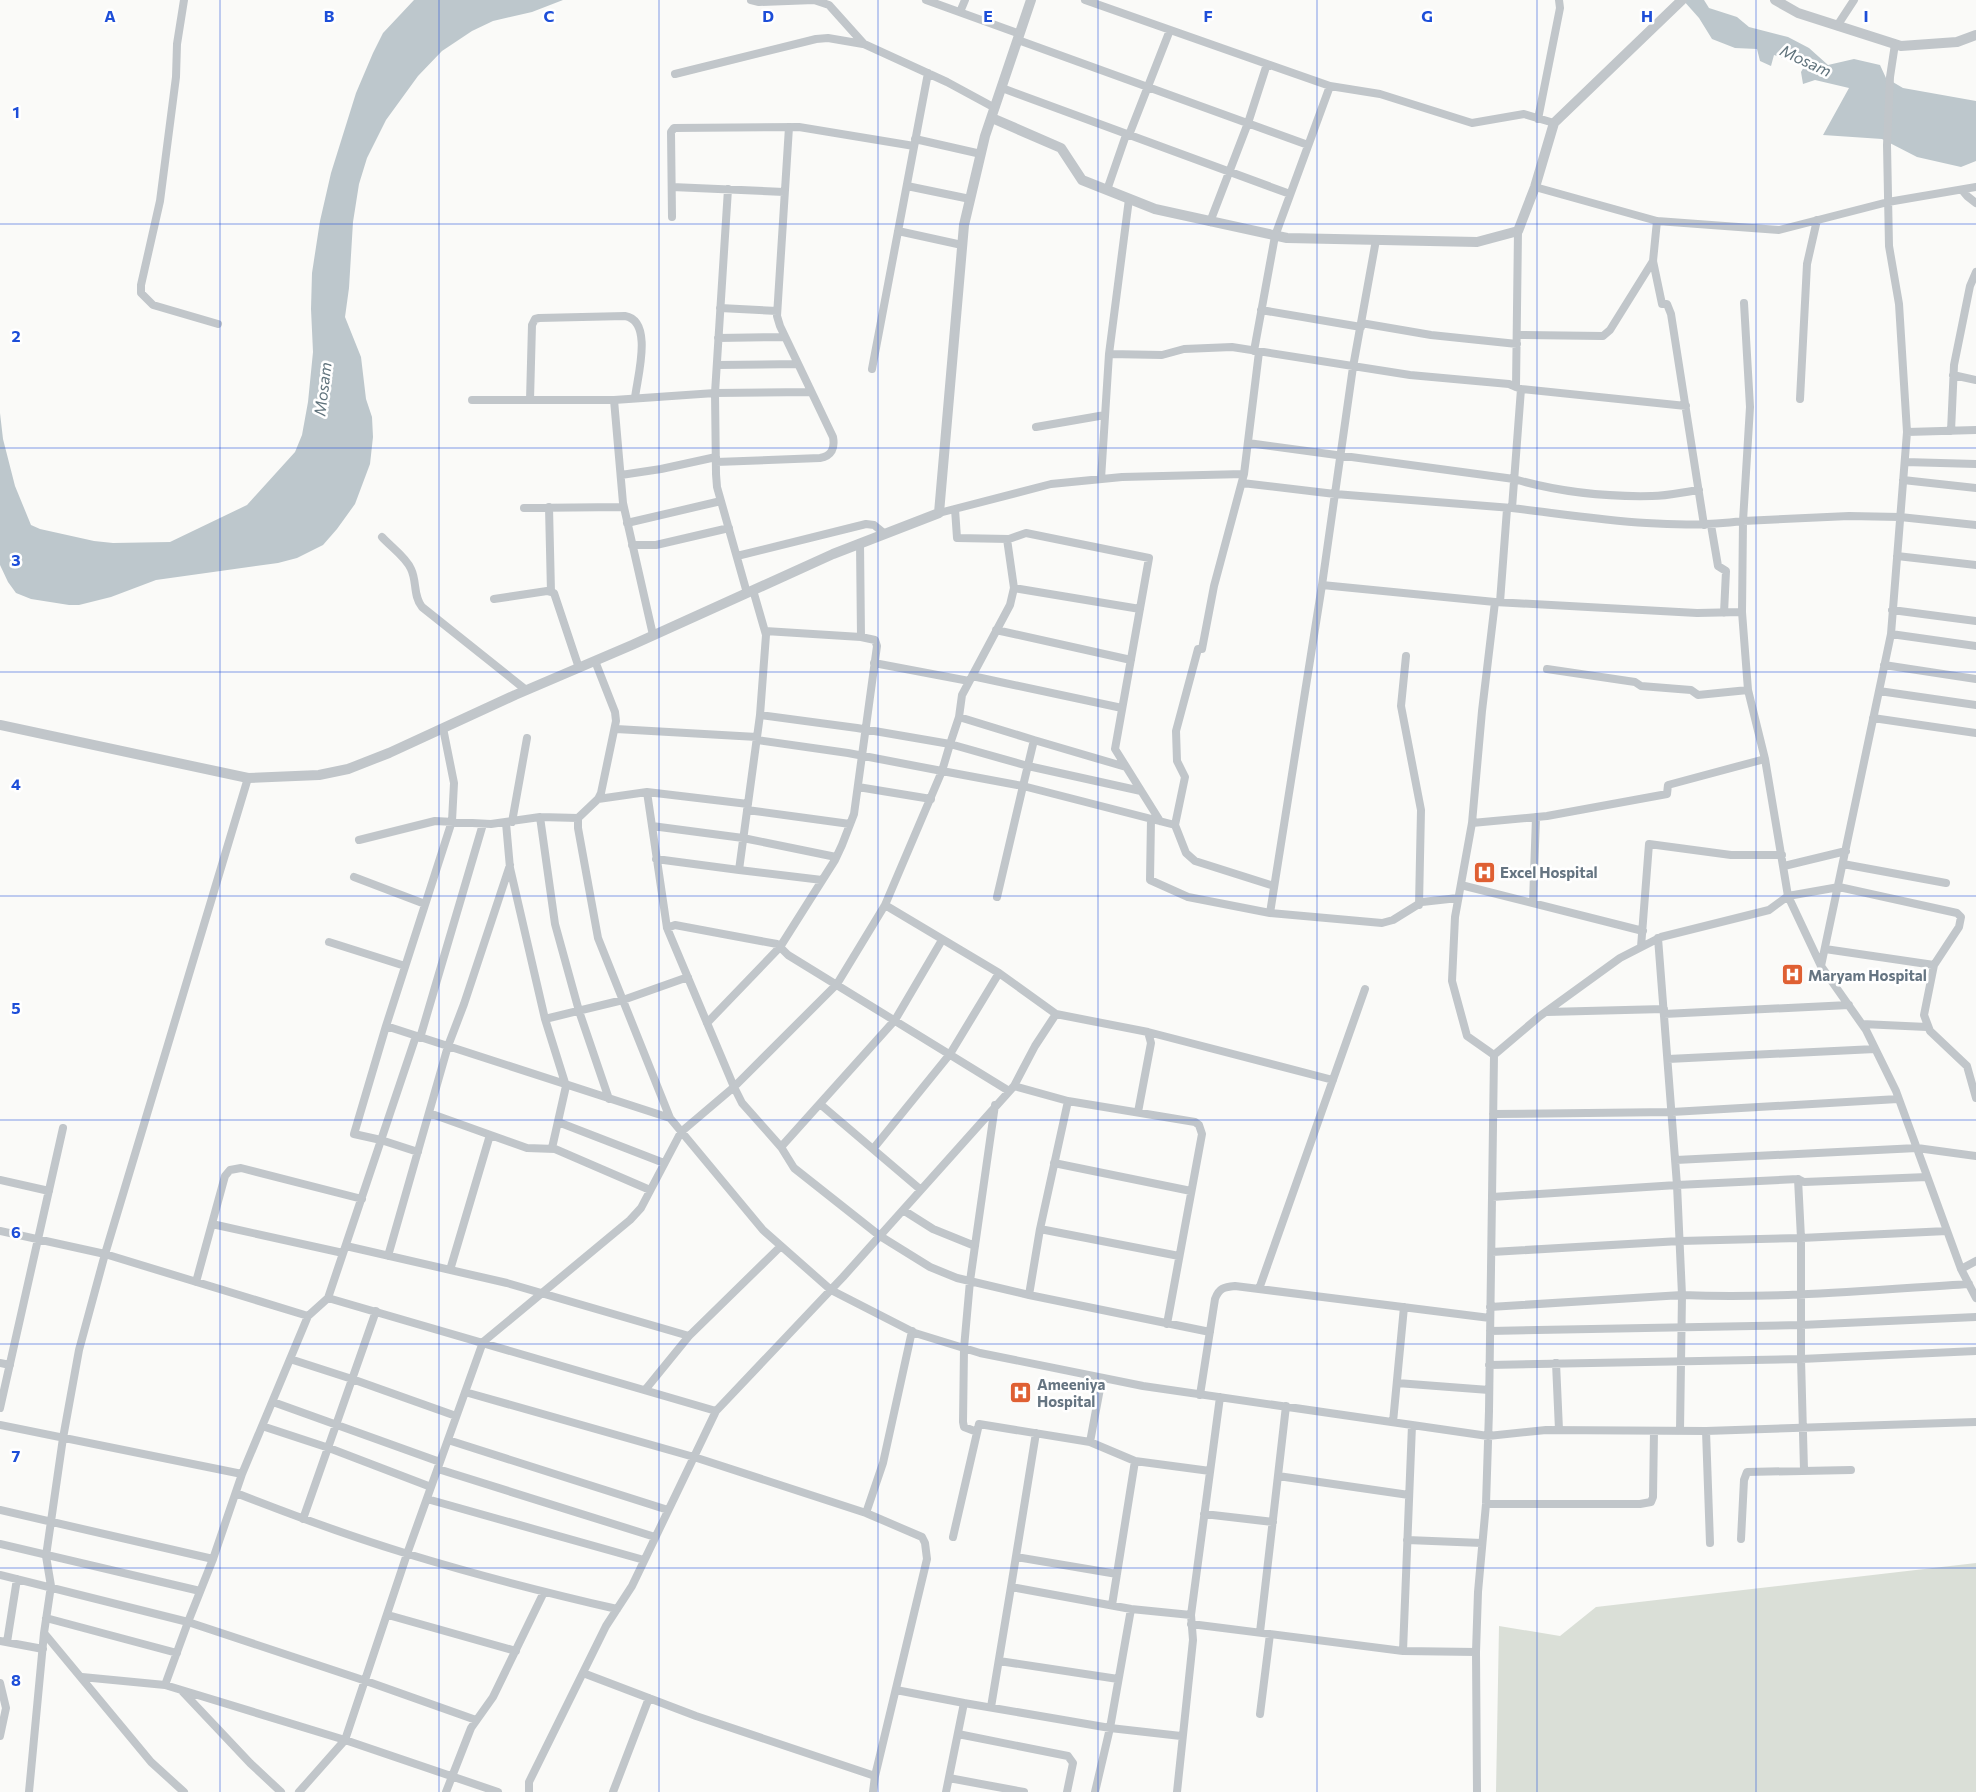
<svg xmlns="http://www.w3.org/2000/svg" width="1976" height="1792" font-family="Commissioner,sans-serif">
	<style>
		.green { fill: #dadfd7 }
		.water { fill: #bdc7cc }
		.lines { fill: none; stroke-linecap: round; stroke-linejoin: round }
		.minor { stroke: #c1c6ca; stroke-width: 8 }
		.tertiary { stroke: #c1c6ca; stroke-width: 10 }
		.grid { fill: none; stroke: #1d4ed8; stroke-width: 1; stroke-opacity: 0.55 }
		.labels { text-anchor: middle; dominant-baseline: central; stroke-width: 5; stroke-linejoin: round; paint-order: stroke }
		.poi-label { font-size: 15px; font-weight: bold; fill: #667582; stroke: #fff; text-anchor: start }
		.water-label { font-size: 16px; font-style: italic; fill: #60737c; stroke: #fff }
		.grid-label { font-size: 16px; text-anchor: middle; font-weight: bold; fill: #1d4ed8; stroke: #fff; stroke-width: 5; stroke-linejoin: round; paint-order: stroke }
	</style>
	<rect width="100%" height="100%" fill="#fafaf8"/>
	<path class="green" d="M1976 1563V1792H1496L1499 1626 1560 1636 1596 1607Z"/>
	<path class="water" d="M414 0H563L532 12 493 21 472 31 442 51 418 76 386 120 367 158 359 184 353 222 349 288 345 317 361 357 366 399 372 417 373 437 370 464 355 504 337 529 323 545 297 558 278 563 156 580 111 597 79 605H69L31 599 16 593 8 582 0 565V413L3 439 15 486 31 525 40 529 94 541 113 543 170 542 247 505 295 452 302 435 308 402 313 352 311 309 312 273 320 221 331 173 356 93 373 53 383 33Z
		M1683 0H1704L1709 8 1737 17 1749 27 1788 37 1809 48 1828 65 1854 59 1880 65 1886 78 1903 88 1976 101V161L1961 167 1917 157 1882 139 1823 135 1849 88 1815 80 1803 84 1801 72 1805 65 1774 55 1771 66 1760 61 1757 49 1735 48 1712 39 1699 18Z"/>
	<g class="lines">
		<path class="minor" d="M184 0 177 44 176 77 160 201 141 285V293L153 305 218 324
			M751 0 759 2 814 0 829 5 864 44 947 82 995 108
			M926 0 1020 34
			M1085 0 1330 86
			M960 12 965 0
			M1837 26 1854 0
			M1018 40 1308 145
			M675 74 816 39 828 38 863 44
			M1002 88 1290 194
			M1538 119 1560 8 1559 0
			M915 139 981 154
			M907 186 970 199
			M672 187 784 192
			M1535 187 1657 221 1779 230 1888 202 1976 187
			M728 189 715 393 716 474 717 487 747 593
			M1107 190 1126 135H1129L1170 30
			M1962 190 1967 196 1976 203
			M1129 199 1109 354 1162 355 1184 349 1232 347 1410 375 1509 384 1521 389 1686 406
			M672 217 671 132 674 128 799 127 914 146
			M1657 221 1653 261 1662 304H1667L1671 314 1704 525
			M1210 222 1248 123 1267 64
			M898 231 962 245
			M1376 240 1353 367 1322 585 1495 602
			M720 308 777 311
			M1261 310 1361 327
			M1361 323 1431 335 1517 344
			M1517 335 1603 336 1610 330 1653 261
			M718 338 785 337
			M1254 351 1275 236 1330 86 1380 94 1472 123 1524 114 1554 123
			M717 365 798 364
			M872 369 928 73
			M1953 375 1976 380
			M1516 387 1518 231
			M1800 399 1807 264 1817 220
			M472 400H614L715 393 811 392
			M530 400 532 325 535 319 539 318 625 316C654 321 637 378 635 398
			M614 400 623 503 653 635
			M1036 427 1105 415
			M1951 431 1954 365 1970 286 1976 272
			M1907 432 1976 430
			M1248 443 1514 479C1559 492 1606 497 1652 496 1668 496 1683 492 1699 490
			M716 462 820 458C832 456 835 448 833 437L780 326 777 316 789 127
			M1905 462 1976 464
			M621 475 661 469 716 457
			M1101 479 1109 354
			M1903 480 1976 488
			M1242 483 1335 494 1512 508 1521 389
			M549 507 551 592
			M524 508 623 507
			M1512 508C1588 517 1667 531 1743 521L1750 407 1744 303
			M955 509 957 538 1009 539 1026 533 1149 558 1115 749 1160 821
			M939 513 1051 484 1122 477 1244 474 1259 352
			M627 523 721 501
			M1711 525 1718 566 1726 571 1724 613
			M382 537C391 547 406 557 411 569 417 581 413 596 422 607L526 690
			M860 543 861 637
			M632 545H656L729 528
			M737 556 866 524 874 525 885 534
			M1897 556 1976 565
			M1014 588 1140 609
			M753 590 766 635 760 715
			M494 599 547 591 554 593 579 668
			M1500 602 1507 509
			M1892 610 1976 621
			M996 630 1131 660
			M1891 634 1976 646
			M1406 656 1401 706 1421 810 1419 905
			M595 661 615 712 616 721 601 793 598 799 578 818V828L598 938 670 1118 763 1230 831 1290 915 1333 980 1353 1143 1386 1488 1436 1546 1430 1706 1431 1976 1422
			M874 663 969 681
			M1884 665 1976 679
			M1547 669 1635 682 1641 686 1691 690 1698 695 1748 690
			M972 676 1122 708
			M1879 691 1976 705
			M959 717 962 695 1010 605 1014 588 1007 539
			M1873 718 1976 733
			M616 729 757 737
			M757 740 848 753 942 771 950 744 1028 766 1141 791
			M1034 740 1126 767
			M858 787 931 799
			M647 792 748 804
			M598 799 647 792 667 928
			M747 810 850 824
			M540 817 555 924 579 1011 609 1099
			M1151 819 1150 880 1188 897 1270 913 1322 585
			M512 822 527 738
			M506 823 510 868 545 1019 566 1086 552 1148
			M1472 823 1547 816 1667 794 1668 785 1765 759
			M1175 825 1186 853 1195 861 1274 886
			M652 826 743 838 836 857
			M359 840 435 821 491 824 540 817 578 818
			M656 859 739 870
			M1843 864 1946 883
			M1784 866 1846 851
			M354 877 425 904
			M822 880 739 870 760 715 857 728 950 744 959 717 1034 740 1023 786 942 771 885 905
			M1461 885 1643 931
			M997 897 1023 786 1175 825 1185 777 1177 761 1176 731 1198 649H1202L1214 586 1244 474
			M1533 903 1536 817
			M1270 913 1382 923 1393 920 1422 902 1458 898
			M1658 938 1677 1185 1682 1295 1680 1430
			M329 942 405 966
			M1641 947 1649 844 1731 855H1782
			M1825 949 1934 965
			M1821 966 1891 634 1907 432 1899 304 1889 246 1887 145 1890 77 1895 44
			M1547 1012 1664 1009
			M1056 1014 1148 1032 1151 1043 1138 1112
			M1664 1014 1849 1005
			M545 1019 623 1000 688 977
			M707 1023 780 947 835 860 842 845 854 814 877 646 875 640 861 637 765 631
			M1862 1024 1927 1027
			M386 1026 670 1118
			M1148 1032 1333 1080
			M420 1038 483 824
			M1494 1055 1467 1036 1452 981 1455 917 1472 823 1482 711 1495 602 1697 613 1742 612
			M1668 1059 1875 1049
			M1014 1086 1068 1101 1195 1122 1199 1125 1202 1134 1167 1324
			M1976 1098 1967 1066 1930 1031 1924 1015 1934 965 1959 927 1961 917 1957 913 1839 887 1788 896 1821 966 1866 1030 1896 1091 1961 1269 1976 1298
			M820 1104 921 1190
			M429 1113 527 1148 555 1149 650 1190
			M1493 1114 1672 1112 1898 1099
			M558 1122 664 1163
			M781 1147 794 1168 880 1236 930 1267 957 1278 1029 1295 1210 1332
			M873 1149 950 1054 999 973
			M418 1152 381 1140 354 1134 386 1026 452 821 454 783 443 728
			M1676 1160 1917 1148 1976 1156
			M1054 1163 1191 1191
			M1798 1179 1801 1238V1359L1804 1470
			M0 1180 49 1191
			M1492 1197 1677 1185 1798 1179 1804 1182 1927 1177
			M903 1210 933 1229 975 1246
			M212 1224 343 1253
			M1040 1229 1179 1256
			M0 1231 105 1254 308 1316
			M346 1246 507 1283 689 1336
			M1492 1252 1680 1241 1801 1238 1947 1231
			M388 1256 448 1046 464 1004 510 865
			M1961 1269 1976 1261
			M450 1270 490 1135
			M196 1282 225 1176 230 1170 241 1168 362 1199
			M1259 1289 1365 989
			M1029 1295 1040 1229 1068 1101
			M328 1298 416 1036
			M1490 1307 1682 1295C1777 1299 1873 1290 1969 1284
			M1490 1331 1801 1325 1976 1317
			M290 1359 352 1379 456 1416
			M0 1363 10 1365
			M1556 1363 1559 1430
			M1489 1365 1801 1359 1976 1351
			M1397 1383 1489 1390
			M645 1390 689 1336 781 1246
			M465 1392 694 1457 866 1513 883 1463 912 1331
			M1200 1395 1215 1299C1219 1288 1224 1287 1235 1286L1490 1318
			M273 1402 440 1462
			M0 1408 63 1128
			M1393 1422 1404 1307
			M0 1425 242 1474
			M262 1426 329 1448 431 1487
			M1706 1431 1710 1543
			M977 1432 964 1427 963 1422 964 1348 970 1281 995 1105
			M1036 1433 1011 1587 1131 1609 1191 1615
			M448 1440 668 1510
			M1090 1442 1135 1461 1210 1471
			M438 1469 655 1537
			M1278 1476 1409 1495
			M236 1493C292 1515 349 1536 408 1554 477 1575 547 1593 617 1609
			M427 1499 644 1560
			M1486 1504H1640L1651 1502 1653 1497 1654 1431
			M0 1510 213 1559
			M866 1513 922 1537 925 1543 927 1559 875 1776
			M1204 1514 1273 1522
			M303 1519 376 1311
			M953 1537 979 1424 1090 1442 1102 1378
			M1741 1539 1744 1480 1747 1472 1851 1470
			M1407 1540 1482 1543
			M0 1544 200 1591
			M1016 1557 1117 1574
			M0 1575 188 1622 165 1685
			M1112 1605 1135 1461
			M388 1615 516 1651
			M46 1618 177 1653
			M1191 1624 1403 1651 1476 1652
			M1260 1632 1286 1406
			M0 1641 43 1649
			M7 1642 17 1579
			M1403 1651 1412 1425
			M999 1661 1118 1679
			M583 1673 696 1716 875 1776 873 1792
			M82 1677 165 1685 345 1740 498 1792
			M0 1683 6 1708 0 1736
			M896 1690 964 1703
			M182 1691 250 1763 281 1792
			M991 1707 1011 1587
			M1260 1714 1270 1634
			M476 1720 366 1681 188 1622 213 1559 242 1474 308 1316 328 1298 716 1411
			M958 1734 1068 1756 1073 1763 1067 1792
			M949 1778 1024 1792
			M29 1792 44 1633
			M184 1792 151 1762 44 1633 51 1586 46 1556 63 1438 79 1350 105 1254 248 778
			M299 1792 345 1740 407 1554 483 1342 630 1220 641 1208 681 1132 734 1087 742 1103 781 1147 895 1020 942 940
			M446 1792 471 1728 493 1697 544 1592
			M529 1792V1782L606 1626 632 1586 716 1411 843 1277 1014 1086 1035 1046 1056 1014 999 973 885 905 837 984 734 1087 667 928 675 925 777 944 788 955 1009 1091
			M613 1792 649 1698
			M946 1792 964 1703 1110 1728 1181 1736
			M1095 1792 1110 1728 1131 1609
			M1177 1792 1193 1640 1191 1615 1220 1397
			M1477 1792 1476 1652 1478 1592 1486 1504 1489 1411 1494 1055 1540 1016 1620 958 1661 937 1769 910 1788 896 1765 759 1748 690 1742 612 1743 521 1849 516 1900 517 1976 525"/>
		<path class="tertiary" d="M1775 0 1798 13 1901 46 1957 42 1976 35
			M992 118 1061 148 1082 180 1155 209 1287 238 1477 242 1518 231 1535 187 1554 123 1682 0
			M0 725 248 778 319 775 348 769 389 753 515 695 632 645 833 554 939 513 964 225 985 136 1031 0"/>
	</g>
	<path class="grid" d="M220 0V1792M439 0V1792M659 0V1792M878 0V1792M1098 0V1792M1317 0V1792M1537 0V1792M1756 0V1792M0 224H1976M0 448H1976M0 672H1976M0 896H1976M0 1120H1976M0 1344H1976M0 1568H1976"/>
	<defs>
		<symbol id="hospital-square" viewBox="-11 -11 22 22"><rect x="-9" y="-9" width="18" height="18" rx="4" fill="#df6033" stroke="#fff"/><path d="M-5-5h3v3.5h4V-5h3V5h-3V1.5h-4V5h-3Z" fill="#fff"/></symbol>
	</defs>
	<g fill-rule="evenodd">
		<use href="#hospital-square" x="1472" y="860" width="25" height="25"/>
		<use href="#hospital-square" x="1780" y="962" width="25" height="25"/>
		<use href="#hospital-square" x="1008" y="1380" width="25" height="25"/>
	</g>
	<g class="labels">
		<g class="poi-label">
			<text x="1500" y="872">Excel Hospital</text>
			<text x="1808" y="975">Maryam Hospital</text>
			<text x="1037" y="1384">Ameeniya<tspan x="1037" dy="17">Hospital</tspan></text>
		</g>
		<g class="water-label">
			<text transform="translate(1806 60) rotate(25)">Mosam</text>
			<text transform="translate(322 389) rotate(-83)">Mosam</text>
		</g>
	</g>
	<g class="grid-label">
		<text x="110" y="22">A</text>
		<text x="329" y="22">B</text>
		<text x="549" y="22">C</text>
		<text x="768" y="22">D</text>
		<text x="988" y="22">E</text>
		<text x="1208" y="22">F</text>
		<text x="1427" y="22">G</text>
		<text x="1647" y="22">H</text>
		<text x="1866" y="22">I</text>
		<text x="16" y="118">1</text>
		<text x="16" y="342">2</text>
		<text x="16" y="566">3</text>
		<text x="16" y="790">4</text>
		<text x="16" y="1014">5</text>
		<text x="16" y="1238">6</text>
		<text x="16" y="1462">7</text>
		<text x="16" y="1686">8</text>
	</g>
</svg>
